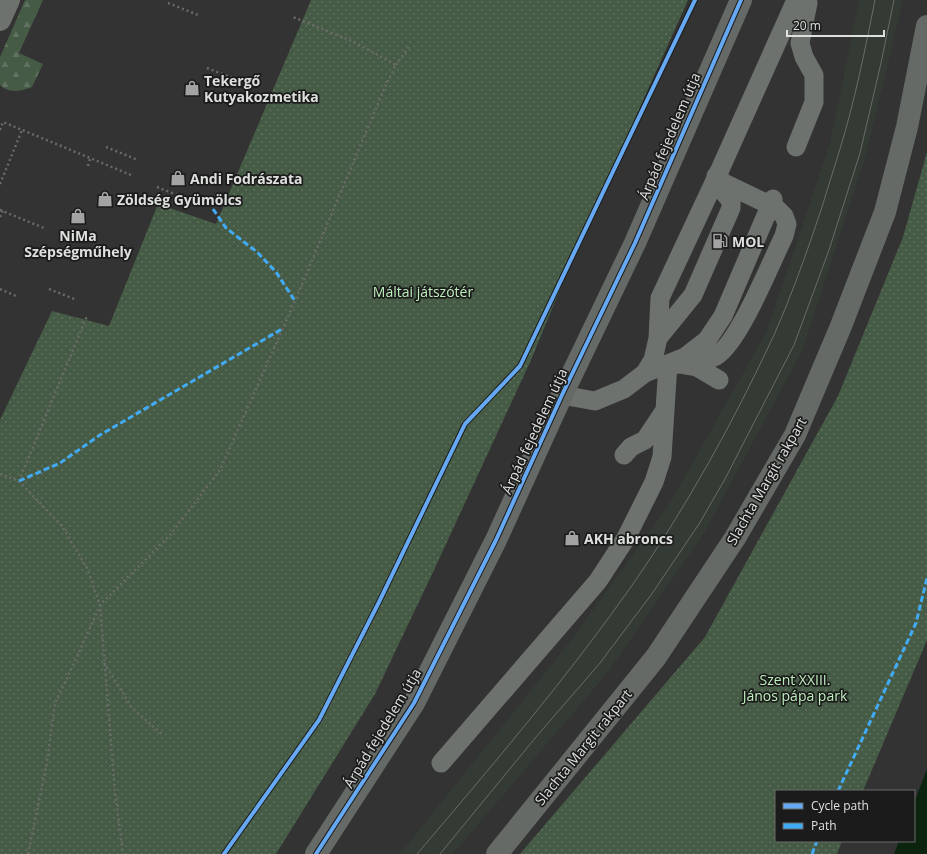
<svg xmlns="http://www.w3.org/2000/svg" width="927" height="854" font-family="'Open Sans',sans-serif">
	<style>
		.built { fill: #343b34 }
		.forest { fill: url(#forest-firs) }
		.park { fill: url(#park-dots) }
		.water { fill: #0c240d }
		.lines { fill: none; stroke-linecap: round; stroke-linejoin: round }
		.path { stroke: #696b69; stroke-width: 2.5; stroke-dasharray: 2 3; stroke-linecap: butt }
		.lane { stroke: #6e726e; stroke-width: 19 }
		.street { stroke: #6e726e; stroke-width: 22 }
		.secondary { stroke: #666a66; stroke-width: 22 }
		.tram { stroke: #696c69; stroke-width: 1 }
		.quiet { stroke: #42abf6; stroke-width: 3; stroke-dasharray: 6 3; stroke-linecap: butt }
		.cycleway-casing { stroke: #1a1b1a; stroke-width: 6 }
		.cycleway { stroke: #66a8f1; stroke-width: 4 }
		.labels { text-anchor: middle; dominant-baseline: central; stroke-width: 3.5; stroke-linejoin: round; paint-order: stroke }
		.poi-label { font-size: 14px; font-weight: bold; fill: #dee0de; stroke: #1a1b1a; text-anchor: start }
		.street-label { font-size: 14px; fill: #dee0de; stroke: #1a1b1a }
		.park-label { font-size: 14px; fill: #bdeebb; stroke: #1a1b1a }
	</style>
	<defs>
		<pattern id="forest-firs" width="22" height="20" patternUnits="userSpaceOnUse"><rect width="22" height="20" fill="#465b45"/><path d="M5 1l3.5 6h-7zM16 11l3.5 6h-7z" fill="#60725f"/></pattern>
		<pattern id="park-dots" width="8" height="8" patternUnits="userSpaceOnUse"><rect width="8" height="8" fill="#465b45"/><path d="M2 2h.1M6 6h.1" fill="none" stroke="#60725f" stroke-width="1.8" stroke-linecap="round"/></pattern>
	</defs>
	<rect width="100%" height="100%" fill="#323332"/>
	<path class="built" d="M859 0H903L866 155 802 351 704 533 608 672 453 854H400L569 643 670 503 767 331 830 143Z"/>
	<path class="forest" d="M25 0H43L19 53 43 64 32 87C22 91 9 94 0 85V57Z"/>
	<path class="park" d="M311 0H688L577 248 531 360 434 570 375 694 276 854H0V420L52 311 109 326 158 204 216 224Z
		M927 152V640L863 791H776V841H842L837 854H520L705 637 838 396 903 237Z"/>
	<path class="water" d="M927 769V854H894L899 841H914V803Z"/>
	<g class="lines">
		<path class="path" d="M168 3 198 15
			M396 65 410 45
			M207 68 235 79
			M0 130 3 122 131 175
			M106 147 138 160
			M88 166 90 159
			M0 184 22 130
			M157 187 187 199
			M0 210 44 228
			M0 217 3 211
			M0 289 16 296
			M49 289 77 300
			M0 474 19 481 62 526 87 568 100 605 115 792 123 854
			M19 481 87 316
			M104 663 132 708 162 734
			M28 854 47 762 55 703 77 657 100 605 170 535 220 470 295 301 385 87 396 65 354 42 293 17"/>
		<path class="lane" d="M796 147 814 102V75L804 57 800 43 808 3 806 0
			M658 338 693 295 731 208V201L721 189 718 180
			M685 365 697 367 719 380
			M645 373 653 360 658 338 660 298 718 174 796 0
			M562 395 595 401 624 389 645 373 685 357 707 340 723 316 773 199
			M624 455 631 447 645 440 665 410 668 364C683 365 701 364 716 356 739 343 771 262 784 236L787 224 784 216 776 208 724 183 716 176
			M441 763 598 581 626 538 654 482 662 457 665 410"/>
		<path class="street" d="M0 20 9 0"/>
		<path class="secondary" d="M316 854 414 703 496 540 562 395 635 243 741 0
			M497 854 656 657 735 538 795 435 841 326 885 212 907 127 927 26"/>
		<path class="tram" d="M417 854C492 766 567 678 633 584 687 506 734 421 774 335 792 294 807 252 821 210 827 190 834 169 840 149 855 100 865 50 875 0
			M440 854 536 737 600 663 651 595 699 524 725 479 794 345 829 250 860 153 881 63 894 0"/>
		<path class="quiet" d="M213 209 226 228 257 252 276 272 295 301
			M19 481 60 463 100 435 282 329
			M838 791 916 623 927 578
			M812 854 817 841"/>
		<defs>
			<path id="cycleway" d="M224 854 319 720 379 602 465 424 520 366 695 0
				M316 854 414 703 496 540 562 395 635 243 741 0"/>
		</defs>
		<use href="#cycleway" class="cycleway-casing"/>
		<use href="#cycleway" class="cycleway"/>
	</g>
	<defs>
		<symbol id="shop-bare" viewBox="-9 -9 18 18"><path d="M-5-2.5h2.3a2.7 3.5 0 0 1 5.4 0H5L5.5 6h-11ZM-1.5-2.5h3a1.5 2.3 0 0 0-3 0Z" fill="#a2a3a2" stroke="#1a1b1a" stroke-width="2.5" paint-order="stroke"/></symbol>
		<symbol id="fuel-bare" viewBox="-9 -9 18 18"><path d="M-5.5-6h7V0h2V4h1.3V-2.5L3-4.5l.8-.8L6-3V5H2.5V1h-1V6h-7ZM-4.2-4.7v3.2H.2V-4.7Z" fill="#a2a3a2" stroke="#1a1b1a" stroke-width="2.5" paint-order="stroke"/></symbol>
	</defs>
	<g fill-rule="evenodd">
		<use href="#shop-bare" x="181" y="77" width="22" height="22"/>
		<use href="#shop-bare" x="167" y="167" width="22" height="22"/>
		<use href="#shop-bare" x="94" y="188" width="22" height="22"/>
		<use href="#shop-bare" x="67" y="205" width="22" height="22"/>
		<use href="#fuel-bare" x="709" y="230" width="22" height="22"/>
		<use href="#shop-bare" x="561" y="527" width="22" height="22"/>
	</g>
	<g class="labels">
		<g class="poi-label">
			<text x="204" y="80">Tekergő<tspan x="204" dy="16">Kutyakozmetika</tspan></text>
			<text x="190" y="178">Andi Fodrászata</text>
			<text x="117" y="199">Zöldség Gyümölcs</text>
			<text x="78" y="235" text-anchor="middle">NiMa<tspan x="78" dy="16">Szépségműhely</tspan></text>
			<text x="732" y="241">MOL</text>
			<text x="584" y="538">AKH abroncs</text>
		</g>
		<g class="street-label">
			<text transform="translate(669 136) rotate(-67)">Árpád fejedelem útja</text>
			<text transform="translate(534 431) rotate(-65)">Árpád fejedelem útja</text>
			<text transform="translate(766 481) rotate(-60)">Slachta Margit rakpart</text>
			<text transform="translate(382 728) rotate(-59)">Árpád fejedelem útja</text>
			<text transform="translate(583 747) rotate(-51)">Slachta Margit rakpart</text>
		</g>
		<g class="park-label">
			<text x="423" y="291">Máltai játszótér</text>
			<text x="795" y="679">Szent XXIII.<tspan x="795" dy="16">János pápa park</tspan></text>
		</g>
	</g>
	<rect x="775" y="790" width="140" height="52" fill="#1a1b1a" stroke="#686a68"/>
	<rect x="783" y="803" width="20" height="6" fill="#66a8f1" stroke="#686a68"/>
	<text x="811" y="810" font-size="12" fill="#dee0de">Cycle path</text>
	<rect x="783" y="823" width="20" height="6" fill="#42abf6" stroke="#686a68"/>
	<text x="811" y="830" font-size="12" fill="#dee0de">Path</text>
	<path d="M787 30v6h97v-6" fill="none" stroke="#dee0de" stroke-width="2"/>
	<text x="793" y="30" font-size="12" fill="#dee0de" stroke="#1a1b1a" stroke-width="3" paint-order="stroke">20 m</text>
</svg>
